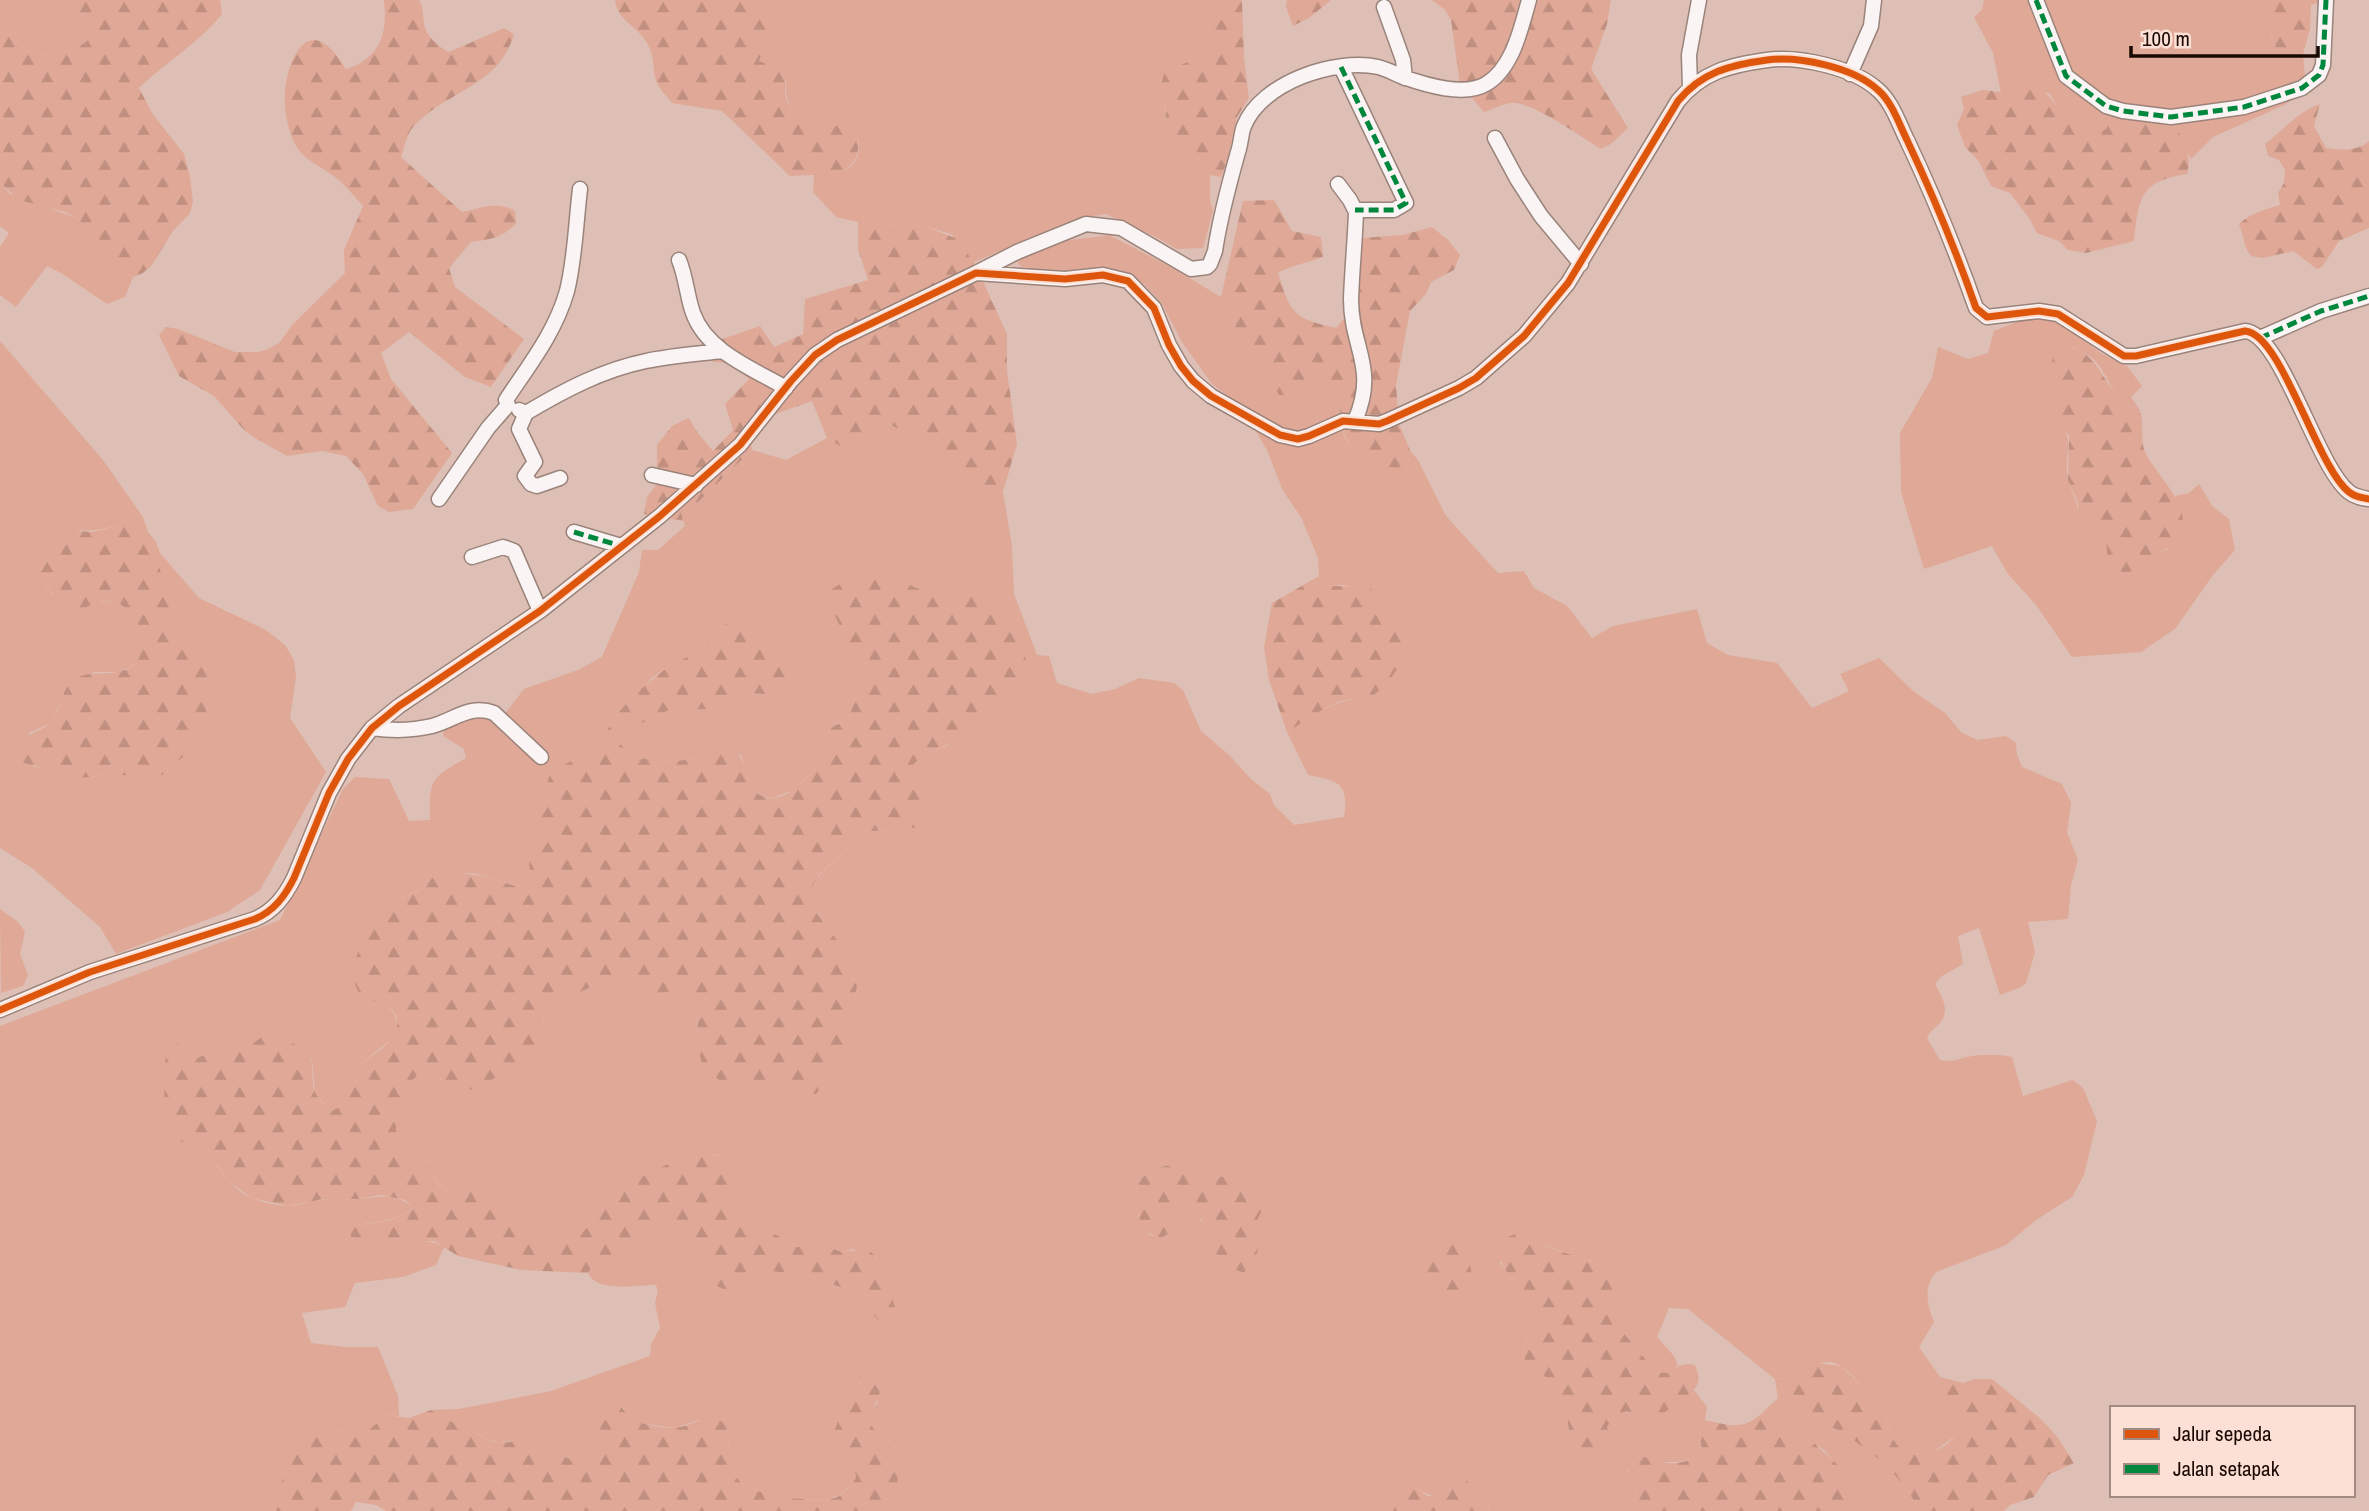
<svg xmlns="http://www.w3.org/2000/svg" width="2369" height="1511" font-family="'Archivo Narrow',sans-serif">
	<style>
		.green { fill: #e0a896; fill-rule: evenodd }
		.forest { fill: url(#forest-firs) }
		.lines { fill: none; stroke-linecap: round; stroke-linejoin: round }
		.minor-casing { stroke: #9a837b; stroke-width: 17 }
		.minor { stroke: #faf5f4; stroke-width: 14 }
		.quiet { stroke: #00873e; stroke-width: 5; stroke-dasharray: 10 5; stroke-linecap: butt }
		.cycleway-casing { stroke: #fcdfd5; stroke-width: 11 }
		.cycleway { stroke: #de550c; stroke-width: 7 }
	</style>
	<defs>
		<pattern id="forest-firs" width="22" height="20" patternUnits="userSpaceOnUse" patternTransform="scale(1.75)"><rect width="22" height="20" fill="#e0a896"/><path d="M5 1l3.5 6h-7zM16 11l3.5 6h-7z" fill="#c08f80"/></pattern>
	</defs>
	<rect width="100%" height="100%" fill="#ddbfb5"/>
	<path class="green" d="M0 0H74L82 16 91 22 94 35C71 57 36 67 13 37 8 29 7 19 0 13Z
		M745 0H1212L1208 54 1173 68 1164 75C1160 91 1167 106 1165 123L1210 175V200L1213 211 1203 248 1177 249 1154 236 1106 214 1077 219 974 262 951 234 927 227 858 222 836 217 813 192 814 174C850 174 864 167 857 128 824 125 782 126 786 80L759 61 772 28Z
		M1984 0H2266L2271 4V38L2286 54H2303L2306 90 2284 105 2213 137 2191 159 2174 125 2110 119 2106 129C2099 130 2090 134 2083 132 2067 127 2057 106 2049 93H2001L1993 53 1974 17 1982 10Z
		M0 183 10 194 77 218 106 249 109 262 133 277 125 297 107 304 61 273 47 266 16 307 0 295V247L9 233 0 226Z
		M1109 235 1169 266 1221 297 1236 328 1258 353 1271 373 1273 385 1291 395C1296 391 1301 383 1307 380 1340 362 1339 421 1345 438 1348 445 1365 460 1371 467L1407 465 1411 452 1418 460 1446 516 1498 573 1524 571 1534 588 1567 606 1592 638 1613 626 1697 609 1707 643 1728 655 1777 663 1812 708 1849 691 1840 674 1879 658 1913 691 1945 713 1961 732 1977 740 2006 736 2016 743 2017 755 2022 767 2062 784 2071 803 2067 832 2078 860 2071 885 2068 919 2028 922 2035 952 2026 983 2021 987 2000 995 1979 928 1958 936 1963 964 1942 976 1935 984C1942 997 1951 1011 1939 1024 1934 1029 1930 1031 1927 1038L1940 1060C1951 1062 1955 1060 1967 1057 1980 1054 1998 1054 2012 1057L2023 1096 2073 1080 2083 1088 2097 1121 2084 1175 2072 1197 2036 1220 2006 1245 1936 1272C1923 1288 1927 1304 1934 1322L1919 1347 1940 1377 1930 1397 1946 1414 1957 1417 1960 1429C1956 1437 1948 1441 1940 1447 1926 1458 1904 1459 1894 1440 1889 1431 1888 1419 1882 1410 1876 1401 1850 1372 1841 1366 1821 1354 1808 1372 1791 1378 1787 1379 1780 1378 1775 1379L1688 1309 1669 1308 1657 1337 1674 1356 1678 1365 1669 1373 1656 1372 1621 1330 1593 1262 1540 1244 1499 1262C1511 1276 1536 1299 1537 1318 1538 1328 1527 1340 1522 1348L1525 1360 1543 1374 1565 1402 1573 1460 1616 1417 1625 1411 1656 1419 1679 1399 1694 1390 1707 1407 1705 1420 1699 1429 1702 1451C1687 1464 1679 1462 1660 1462 1650 1461 1637 1467 1627 1470 1637 1482 1639 1495 1636 1511H1489L1488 1505C1466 1501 1432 1500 1416 1488L1395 1500 1393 1511H887L888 1503 894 1493 891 1450 869 1423 871 1411 878 1402 861 1374 859 1385 844 1405 850 1458 855 1467 856 1478C849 1487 843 1495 831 1498 812 1503 750 1496 738 1479 728 1466 727 1443 730 1427L698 1420 675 1428 639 1423 628 1416 622 1406 597 1428 602 1450 600 1462 590 1467 509 1441C505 1441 501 1442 498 1442 489 1441 438 1416 431 1410L459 1409 551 1391 650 1356 651 1344 660 1328 655 1303 658 1291 656 1285C637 1285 597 1293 588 1273L593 1263 605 1261 622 1262C638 1243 640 1221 668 1215 692 1232 704 1256 712 1284L742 1288 758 1273 770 1271 805 1275 849 1290 884 1326V1280L876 1256 853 1249 842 1252 820 1244 797 1247 765 1228 742 1223 732 1216 729 1170 726 1159C719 1156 712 1153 705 1154 697 1155 687 1160 680 1163 654 1173 630 1182 608 1199 595 1208 595 1220 586 1229 575 1241 553 1247 537 1242 513 1236 512 1207 494 1195 477 1184 450 1197 439 1184 434 1179 430 1172 427 1167 390 1159 390 1115 407 1089 411 1083 415 1075 422 1073 425 1071 429 1072 433 1071L441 1080 475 1087 517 1062 543 1022 545 1008 622 973 628 974 645 998 676 991 698 1020 697 1042 748 1085H771L792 1093 816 1094 849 1033 857 986 839 951 837 940 815 911 810 899 812 887 818 877 858 837 869 831 903 830 926 804 915 781 910 766 927 753 949 745 986 596 916 588 894 576 840 627 864 671 848 721 837 724 828 732 822 755 816 767 796 789 772 798 760 796 752 788 741 755 717 747 697 759 674 761 638 758 616 741 624 732 669 710 707 709 728 697 751 693 775 695 787 666C779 655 773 650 760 647L743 618H732L692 655 670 665 652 678 619 712 597 746 589 753 567 763 542 806V831L531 853 529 865 531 876 520 887 473 873 437 875 421 889 398 899 363 996 386 1004 394 1013 398 1025 395 1036 356 1068C355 1089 351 1102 331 1111L315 1093 312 1059 264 1035 246 1049 235 1053C216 1042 213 1053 195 1060L178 1044 176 1141 200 1144C215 1161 230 1189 252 1198 261 1202 278 1206 288 1206 299 1206 310 1201 320 1200 333 1198 345 1200 358 1199 379 1197 396 1192 413 1208 396 1222 371 1222 350 1226L351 1237C381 1248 416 1231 444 1247L436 1265 403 1277 355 1283 345 1307 302 1313 311 1343 345 1347H378L398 1396 399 1416 386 1415 369 1430 332 1432 283 1457 282 1488 273 1505 276 1511H0V1026L280 920 343 789 355 777 389 779 409 821 430 820C429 779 431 778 466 758L464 749 443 736 445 724 473 717 504 715 524 689 578 670 602 657 639 572 642 550H658L685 526 679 509 695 505 752 450 786 460 827 438 849 452 867 456 871 426 889 424 912 436 981 499 1003 492 1012 546 1014 594 1037 655 1049 656 1057 683 1092 694 1115 689 1139 678 1174 683 1183 690 1201 731 1229 755 1252 780 1270 794 1274 805 1294 825 1344 817C1349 783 1339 781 1308 775L1287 732C1310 718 1333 699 1361 699L1388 613 1381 604 1377 592 1343 585 1332 586 1319 576 1318 558 1301 517 1283 491 1267 450 1241 406 1212 384 1182 342 1161 302 1144 284 1133 277 1103 268 1044 273 1020 266 1017 261C1038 239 1081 240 1109 235ZM1171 1165 1245 1182 1264 1207 1258 1218 1259 1242 1208 1229 1194 1212 1184 1206 1173 1209 1171 1232 1161 1238 1150 1235 1138 1216 1136 1181 1160 1167Z
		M2027 318 2058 320 2101 353 2127 366 2142 386 2131 397 2139 409C2109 401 2112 377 2093 359 2087 354 2080 351 2073 347L2051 365 2066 396 2056 417C2079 444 2061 454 2069 482 2072 494 2078 501 2078 515 2093 528 2109 533 2107 556L2139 569 2156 553 2167 550 2182 518 2175 496 2189 493 2199 484 2212 506 2229 519 2235 550 2213 575 2175 629 2141 652 2072 657 2036 605 2008 574 1992 546 1924 569 1901 492 1900 433 1932 378 1938 347 1968 359 1988 353 1994 331Z
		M0 341 103 460 143 517 148 532C124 516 104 534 79 530L34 569 53 595 94 602 117 601 127 607 140 628 143 649 139 660 130 667 119 672H94L66 690 51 723 29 733 32 766 92 777 114 774 149 778 196 739 213 694 208 669 191 651 180 645 171 623 166 586 158 564 160 553 199 598 266 630 285 645 294 660 296 677 290 718 326 772 260 890 227 912 116 954 100 927 32 868 0 848Z
		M0 909 18 922 25 932 20 954 28 975 23 986 1 993Z
		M1778 1398C1817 1419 1861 1439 1892 1472 1903 1483 1912 1498 1921 1511H1840L1849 1478 1824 1450 1814 1443 1802 1440 1780 1431 1761 1414Z"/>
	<path class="forest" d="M74 0H220L222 14C199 43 166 62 139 88L152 113 184 154 190 177 193 202 190 213 173 231 152 265 143 273 133 277 109 262 106 249 77 218 65 212 19 200 0 183V13C7 19 8 29 13 37 35 67 71 57 94 35L91 22 82 16Z
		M384 0H419C425 10 422 18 425 28 429 39 440 48 449 52L504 28 514 34C499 87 446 90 413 127 407 134 404 147 401 157L462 212C482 208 497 200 515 211L516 223C501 239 492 239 471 242L449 268 455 287 524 339 491 387 465 377 409 332 381 353 391 379 452 453 413 509 389 512 378 506 363 474 346 456 322 451 287 456 255 438 245 431 214 396 179 376 159 335 166 327 178 329 235 352H258L268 349 279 343 293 324 345 273 344 250 363 206C353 195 344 183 332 175 318 164 304 161 295 144 288 131 283 106 285 91 286 73 299 26 325 44 334 50 340 61 346 69 380 59 388 33 384 0Z
		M615 0H745L772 28 759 61C765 64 775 66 780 70 787 75 785 83 785 90 787 126 831 125 857 128 866 182 828 173 790 176L722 111 672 103C667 96 658 88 656 80 652 69 655 55 647 43 637 25 618 22 615 0Z
		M1212 0H1242L1244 57 1249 98 1237 117 1228 158 1221 177 1210 175 1203 166H1192L1165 123 1166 111 1161 85 1164 74 1173 68 1208 54Z
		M1287 0H1331L1309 18 1293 26 1286 7Z
		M1432 0H1611L1607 24 1591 69 1628 128 1611 144 1601 149C1583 138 1530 100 1511 103 1502 104 1493 109 1484 112L1460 84 1451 20 1445 10Z
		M2266 0H2325L2311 5 2310 29 2303 54C2299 54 2291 56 2286 54 2266 49 2271 19 2271 4Z
		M2037 86C2055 97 2067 128 2084 132 2091 133 2100 130 2106 129L2110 119 2116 116 2150 123 2174 125C2185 141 2192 155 2187 174 2139 181 2139 199 2134 241L2086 253 2068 250 2059 241 2037 233 2029 218 2010 193 1991 186 1978 160 1965 147 1957 125 1964 109 1961 97 1983 90 2008 93Z
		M2320 104 2314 126 2326 148C2342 150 2356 152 2369 141V228L2339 241 2322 267 2317 269 2293 251 2263 258 2251 256C2243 246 2244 236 2239 224 2251 213 2264 210 2280 205L2278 193 2284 183 2285 170 2279 160 2268 156 2265 144C2282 131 2300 110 2320 104Z
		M1274 200 1292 231 1321 237 1323 257C1307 263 1292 265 1278 273 1291 315 1294 318 1336 328L1358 301 1362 238 1403 235 1432 227 1448 240 1460 255 1454 270 1431 282 1426 294 1410 311 1396 385 1399 424 1411 452 1407 465 1402 468 1371 467C1365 460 1348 445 1346 438 1339 422 1340 362 1307 380 1301 384 1296 391 1291 395H1279L1273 385 1271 373 1258 353 1236 328 1221 297 1243 201Z
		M858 222 927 227 955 238 974 262 1007 334V371L1017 444 1003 492 982 500 912 436 889 424 871 426 868 456 849 452 827 438 812 401 747 424 752 450 695 505 680 509 683 521 644 514 647 497 657 484V445L672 426 689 418 697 432 713 451 733 430 725 404 749 379 733 363 713 362 708 344 760 326 774 347 803 334 805 299 868 280 858 249Z
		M2062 346C2106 349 2101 399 2139 409 2146 425 2138 440 2147 456 2160 479 2200 515 2175 543 2168 550 2159 551 2152 558 2137 572 2128 576 2108 568 2106 543 2110 532 2082 525L2078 515V503L2068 480 2069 436 2055 417 2066 396 2051 365 2054 354Z
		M127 524 138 526 148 532 156 542 160 553 158 564 170 597 171 623 180 645 191 651 208 669 213 694 196 739 192 749 162 775 149 778 114 774 80 778 21 762 17 751C28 728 40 735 52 720 61 709 61 692 71 682 85 670 102 675 118 672 147 667 146 638 134 618 122 598 102 596 84 609L62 606 34 569 38 558 50 555 57 549 58 536 67 530 91 532Z
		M873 570 894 576 916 588 986 596 1016 633 1027 662 1026 682 1005 704 959 740 927 753 911 766C914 779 930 804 927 816 926 820 923 822 921 826L903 830 869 831 858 837 818 876 812 887 810 899 815 911 837 940 839 951 857 986 849 1033 831 1075 816 1094 792 1093 771 1085H748L719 1080 702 1065 697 1042 698 1020 676 991 645 998 628 974 622 973 545 1008C543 1020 541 1035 534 1045 525 1059 482 1090 466 1090 454 1090 440 1080 433 1071 429 1072 425 1071 422 1073 415 1075 411 1083 407 1089 390 1115 390 1159 427 1166 430 1172 434 1179 438 1184 450 1197 477 1184 494 1195 512 1207 513 1236 537 1242 553 1247 575 1241 586 1229 595 1220 595 1208 608 1199 628 1183 679 1154 705 1154 712 1154 719 1156 726 1159L729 1170 732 1216 742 1223 765 1228 797 1247 820 1244 842 1252 866 1249C869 1251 873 1253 875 1256 880 1262 896 1307 897 1315L891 1324 884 1326 849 1290 805 1275 770 1271 758 1273 742 1288 724 1289 712 1284C703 1256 693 1233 668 1215 642 1220 637 1244 622 1262L605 1261 594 1263 588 1273 522 1270 458 1256 434 1241H362L351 1237 349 1226C370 1223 398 1222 413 1208L405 1200 381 1195 357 1199H323L288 1206 252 1198 232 1184 200 1144 176 1141C163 1120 161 1070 168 1047L178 1044 195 1059C213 1053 215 1042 235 1053L246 1049 264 1035C276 1039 296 1042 306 1051 317 1061 309 1081 316 1094 320 1100 326 1106 331 1111 351 1103 355 1088 356 1068 367 1059 395 1042 397 1028 401 996 363 1007 356 987 346 958 374 916 397 900 405 895 414 894 421 889 427 885 431 877 437 875 441 873 449 874 453 874 479 872 496 881 520 887L531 876 529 865 531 853 542 831V806L549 777 567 763 589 753 597 746 619 712 635 694 670 665 692 655 732 618H743L760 647 771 650 780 657 787 666V678L784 689 775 695 751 693 728 697 707 709 669 710 624 732 616 741 638 758 674 761 697 759 717 747H733C748 762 747 786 758 794 780 810 813 776 821 757 824 749 824 737 829 731 834 724 841 723 848 721L864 671 840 627 826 593 846 580Z
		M1319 576 1332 586 1367 587 1377 592C1384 611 1407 625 1409 641 1410 656 1384 691 1370 697 1360 700 1349 698 1338 702 1321 709 1304 722 1287 732L1269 680 1264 647 1272 603Z
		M1171 1165 1245 1182 1265 1196 1264 1207 1258 1218 1259 1242 1257 1253 1244 1273 1221 1264 1202 1220 1184 1206 1173 1209 1171 1232 1161 1238C1133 1231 1138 1204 1136 1181L1160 1167Z
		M1525 1230C1531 1235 1536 1242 1543 1245 1566 1256 1597 1256 1612 1280L1617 1318 1621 1330 1656 1372 1669 1373C1677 1366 1684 1362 1695 1365 1698 1372 1700 1381 1696 1387 1695 1390 1662 1414 1656 1419L1626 1411 1607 1426C1612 1446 1603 1464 1582 1469L1573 1460 1565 1402 1543 1374 1525 1360 1522 1349C1527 1340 1537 1329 1537 1319 1536 1295 1480 1259 1505 1239 1511 1235 1519 1233 1525 1230Z
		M1447 1242C1469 1249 1476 1271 1469 1292L1449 1302 1429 1294 1420 1260 1426 1250Z
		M1816 1363 1841 1366C1853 1379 1868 1391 1879 1405 1887 1416 1888 1429 1894 1440 1909 1468 1948 1451 1960 1429L1957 1417 1946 1414 1930 1397 1940 1377 1963 1383 1974 1379H1992L2042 1420 2058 1438 2074 1463 2048 1475 2034 1497 2010 1505 2004 1511H1921C1912 1498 1903 1483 1892 1472 1861 1439 1817 1419 1778 1398L1775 1379 1791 1378Z
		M873 1371 882 1378C882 1397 872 1405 869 1423 889 1447 905 1457 895 1491 892 1498 888 1503 887 1511H386L376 1505 356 1502 351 1511H276L273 1505 282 1488 283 1457 289 1447 298 1438 332 1432 369 1430 386 1415 409 1418 431 1410C439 1416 486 1440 496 1442 508 1443 521 1440 534 1444 553 1450 571 1461 590 1467L600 1462C602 1447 596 1439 597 1428 598 1418 607 1406 613 1398 622 1405 626 1416 636 1421 645 1425 663 1428 673 1428 696 1427 706 1408 730 1427 727 1443 728 1465 738 1479 751 1497 817 1504 837 1497 845 1493 850 1486 856 1478 855 1460 844 1452 831 1440L844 1405 859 1385 861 1374Z
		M1761 1414 1780 1431 1802 1440 1814 1443 1841 1468 1849 1478V1491L1840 1511H1636L1637 1489 1624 1460 1634 1454C1661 1462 1679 1471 1702 1451L1699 1429 1705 1420C1728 1425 1742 1431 1761 1414Z
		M1455 1473C1469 1481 1486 1494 1489 1511H1393L1395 1500 1404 1486 1416 1488 1427 1496 1443 1497 1445 1480Z"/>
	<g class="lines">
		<defs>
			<path id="minor" d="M2036 0 2066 76 2106 106 2123 111 2171 117 2244 107 2302 88 2319 75 2323 65 2326 0
				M1384 7 1403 60 1405 78
				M1341 67 1406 203 1394 210H1355
				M1850 74 1871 26 1874 0
				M1690 87 1689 55 1699 0
				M1495 138 1517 179 1541 216 1581 264
				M1338 184 1350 200 1356 212C1355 241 1352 270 1351 299 1351 349 1378 367 1355 421
				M679 260C686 277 687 296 693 313 707 352 754 369 786 388
				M976 273 1017 252 1086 224 1121 228 1191 269 1207 267 1210 264 1215 251C1220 217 1229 184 1238 152 1241 144 1241 133 1244 126 1262 82 1335 58 1378 67 1387 69 1395 74 1403 77 1426 85 1464 97 1486 84 1513 68 1521 28 1529 0
				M2260 338 2321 311 2369 296
				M519 410 526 413 519 429 535 462 525 476 531 484 537 486 560 478
				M526 413C563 391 602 370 646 361 670 356 696 354 722 351
				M652 475 696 485
				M439 499 488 428 508 405 506 400C529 365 555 333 567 291 575 259 576 222 580 189
				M574 532 621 546
				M472 557 503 547 514 551 540 611
				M372 728C393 731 411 731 432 726 454 720 470 704 494 713L541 757
				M0 1010 90 972 255 919C274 911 285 896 294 878L329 793 348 759 372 728 399 706 540 611 660 516 740 445 791 381 815 355 837 340 976 273 1065 279 1103 275 1128 281 1154 308 1169 345 1181 366 1193 381 1211 396 1280 435 1298 439 1309 436 1343 421 1379 424 1387 421 1459 388 1476 378 1524 336 1568 283 1678 101C1702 72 1730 65 1767 60 1799 56 1853 67 1878 90 1892 102 1899 124 1907 140 1933 195 1956 251 1976 308L1987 317 2039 311 2058 314 2124 356H2136L2245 331C2282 334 2316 466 2349 492 2355 497 2362 498 2369 499"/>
		</defs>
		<use href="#minor" class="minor-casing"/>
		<use href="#minor" class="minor"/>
		<path class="quiet" d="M2036 0 2066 76 2106 106 2123 111 2171 117 2244 107 2302 88 2319 75 2323 65 2326 0
			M1341 67 1406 203 1394 210H1355
			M2260 338 2321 311 2369 296
			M574 532 621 546"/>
		<defs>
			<path id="cycleway" d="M0 1010 90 972 255 919C274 911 285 896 294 878L329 793 348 759 372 728 399 706 540 611 660 516 740 445 791 381 815 355 837 340 976 273 1065 279 1103 275 1128 281 1154 308 1169 345 1181 366 1193 381 1211 396 1280 435 1298 439 1309 436 1343 421 1379 424 1387 421 1459 388 1476 378 1524 336 1568 283 1678 101C1702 72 1730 65 1767 60 1799 56 1853 67 1878 90 1892 102 1899 124 1907 140 1933 195 1956 251 1976 308L1987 317 2039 311 2058 314 2124 356H2136L2245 331C2282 334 2316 466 2349 492 2355 497 2362 498 2369 499"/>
		</defs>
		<use href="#cycleway" class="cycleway-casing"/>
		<use href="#cycleway" class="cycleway"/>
	</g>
	<rect x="2110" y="1406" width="245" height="91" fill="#fcdfd5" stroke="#a28981" stroke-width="2"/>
	<rect x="2124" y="1429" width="35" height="10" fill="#de550c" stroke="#a28981" stroke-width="2"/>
	<text x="2173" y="1441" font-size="21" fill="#1a0803">Jalur sepeda</text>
	<rect x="2124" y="1464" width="35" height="10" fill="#00873e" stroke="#a28981" stroke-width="2"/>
	<text x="2173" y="1476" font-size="21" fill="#1a0803">Jalan setapak</text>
	<path d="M2131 46v10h187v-10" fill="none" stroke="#1a0803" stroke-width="3.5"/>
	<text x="2142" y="46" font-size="21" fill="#1a0803" stroke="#fcdfd5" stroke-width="5" paint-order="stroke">100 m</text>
</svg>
